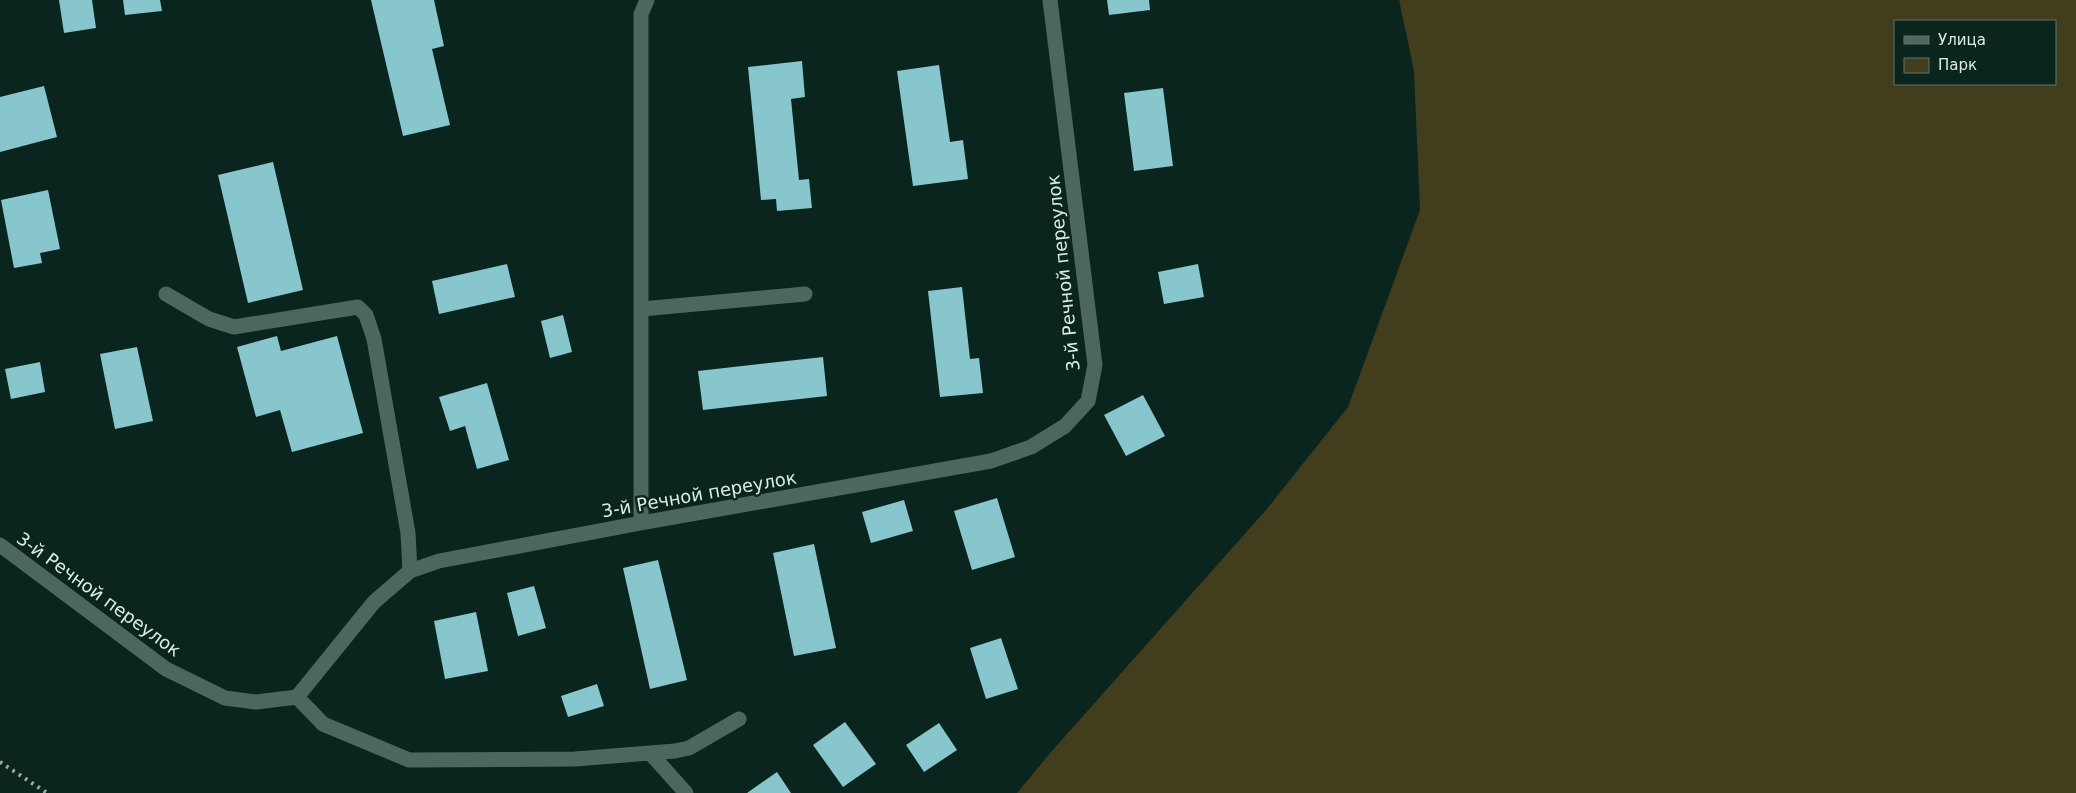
<svg xmlns="http://www.w3.org/2000/svg" width="2076" height="793" font-family="'DejaVu Sans',sans-serif">
	<style>
		.green { fill: #413d1d; fill-rule: evenodd }
		.building { fill: #86c6cc }
		.lines { fill: none; stroke-linecap: round; stroke-linejoin: round }
		.lane { stroke: #4c685d; stroke-width: 15 }
		.street { stroke: #4c685d; stroke-width: 15 }
		.rail { stroke: #99ada6; stroke-width: 4; stroke-dasharray: 2.5 5; stroke-linecap: butt }
		.labels { text-anchor: middle; dominant-baseline: central; stroke-width: 5; stroke-linejoin: round; paint-order: stroke }
		.street-label { font-size: 18px; fill: #dbebe5; stroke: #0a251d }
	</style>
	<rect width="100%" height="100%" fill="#0a251d"/>
	<path class="green" d="M1399 0H2076V793H1017L1051 752 1266 510 1348 407 1420 210 1414 71ZM1895 21H2055V84H1895Z"/>
	<path class="building" d="M59 0H92L96 28 64 33Z
		M123 0H160L162 11 125 15Z
		M371 0H434L444 46 432 49 450 125 403 136Z
		M1107 0H1149L1150 10 1109 15Z
		M802 61 805 97 791 99 799 180 809 179 812 208 777 211 776 199 761 200 748 67Z
		M939 65 950 142 963 140 968 179 913 186 897 71Z
		M44 86 57 137 0 152V97Z
		M1163 88 1173 166 1134 171 1124 93Z
		M273 162 303 290 248 303 218 175Z
		M48 190 60 249 40 253 42 263 14 268 1 200Z
		M507 264 515 297 439 314 432 281Z
		M1198 264 1204 297 1164 304 1158 272Z
		M962 287 970 359 979 358 983 393 940 397 928 291Z
		M563 315 572 352 550 358 541 321Z
		M277 336 281 351 337 336 363 433 292 452 280 410 256 417 237 347Z
		M137 347 153 421 115 429 100 354Z
		M823 357 827 396 703 410 698 371Z
		M40 362 45 392 11 399 5 369Z
		M487 383 509 460 477 469 465 426 450 431 439 397Z
		M1143 395 1165 436 1126 456 1104 415Z
		M997 498 1015 557 972 570 954 511Z
		M904 500 913 531 871 543 862 512Z
		M814 544 836 648 794 656 773 553Z
		M658 560 687 680 650 689 623 568Z
		M534 586 546 628 518 636 507 593Z
		M476 612 488 671 445 679 434 621Z
		M1001 638 1018 689 986 699 970 648Z
		M597 684 604 706 568 717 561 696Z
		M845 722 876 764 843 787 813 745Z
		M939 723 957 750 924 772 906 745Z
		M777 772 791 793H747Z"/>
	<g class="lines">
		<path class="lane" d="M166 294 209 319 234 327 358 307 366 315 374 339 408 533 410 571
			M642 309 805 294
			M297 697 323 724 409 760 575 759 675 751 689 748 739 719
			M651 754 686 793"/>
		<path class="street" d="M641 523V14L647 0
			M0 545 166 669 225 698 256 702 297 697 374 602 410 571 439 561 641 523 991 461 1031 447 1065 426 1088 401 1095 365 1050 0"/>
		<path class="rail" d="M0 762 47 793"/>
	</g>
	<g class="labels">
		<g class="street-label">
			<text transform="translate(1063 273) rotate(-96)">3-й Речной переулок</text>
			<text transform="translate(699 494) rotate(-10)">3-й Речной переулок</text>
			<text transform="translate(99 594) rotate(36)">3-й Речной переулок</text>
		</g>
	</g>
	<rect x="1894" y="20" width="162" height="65" fill="#0a251d" stroke="#5e746d"/>
	<rect x="1904" y="36" width="25" height="8" fill="#4c685d" stroke="#5e746d"/>
	<text x="1938" y="45" font-size="15" fill="#dbebe5">Улица</text>
	<rect x="1904" y="58" width="25" height="15" fill="#413d1d" stroke="#5e746d"/>
	<text x="1938" y="70" font-size="15" fill="#dbebe5">Парк</text>
</svg>
